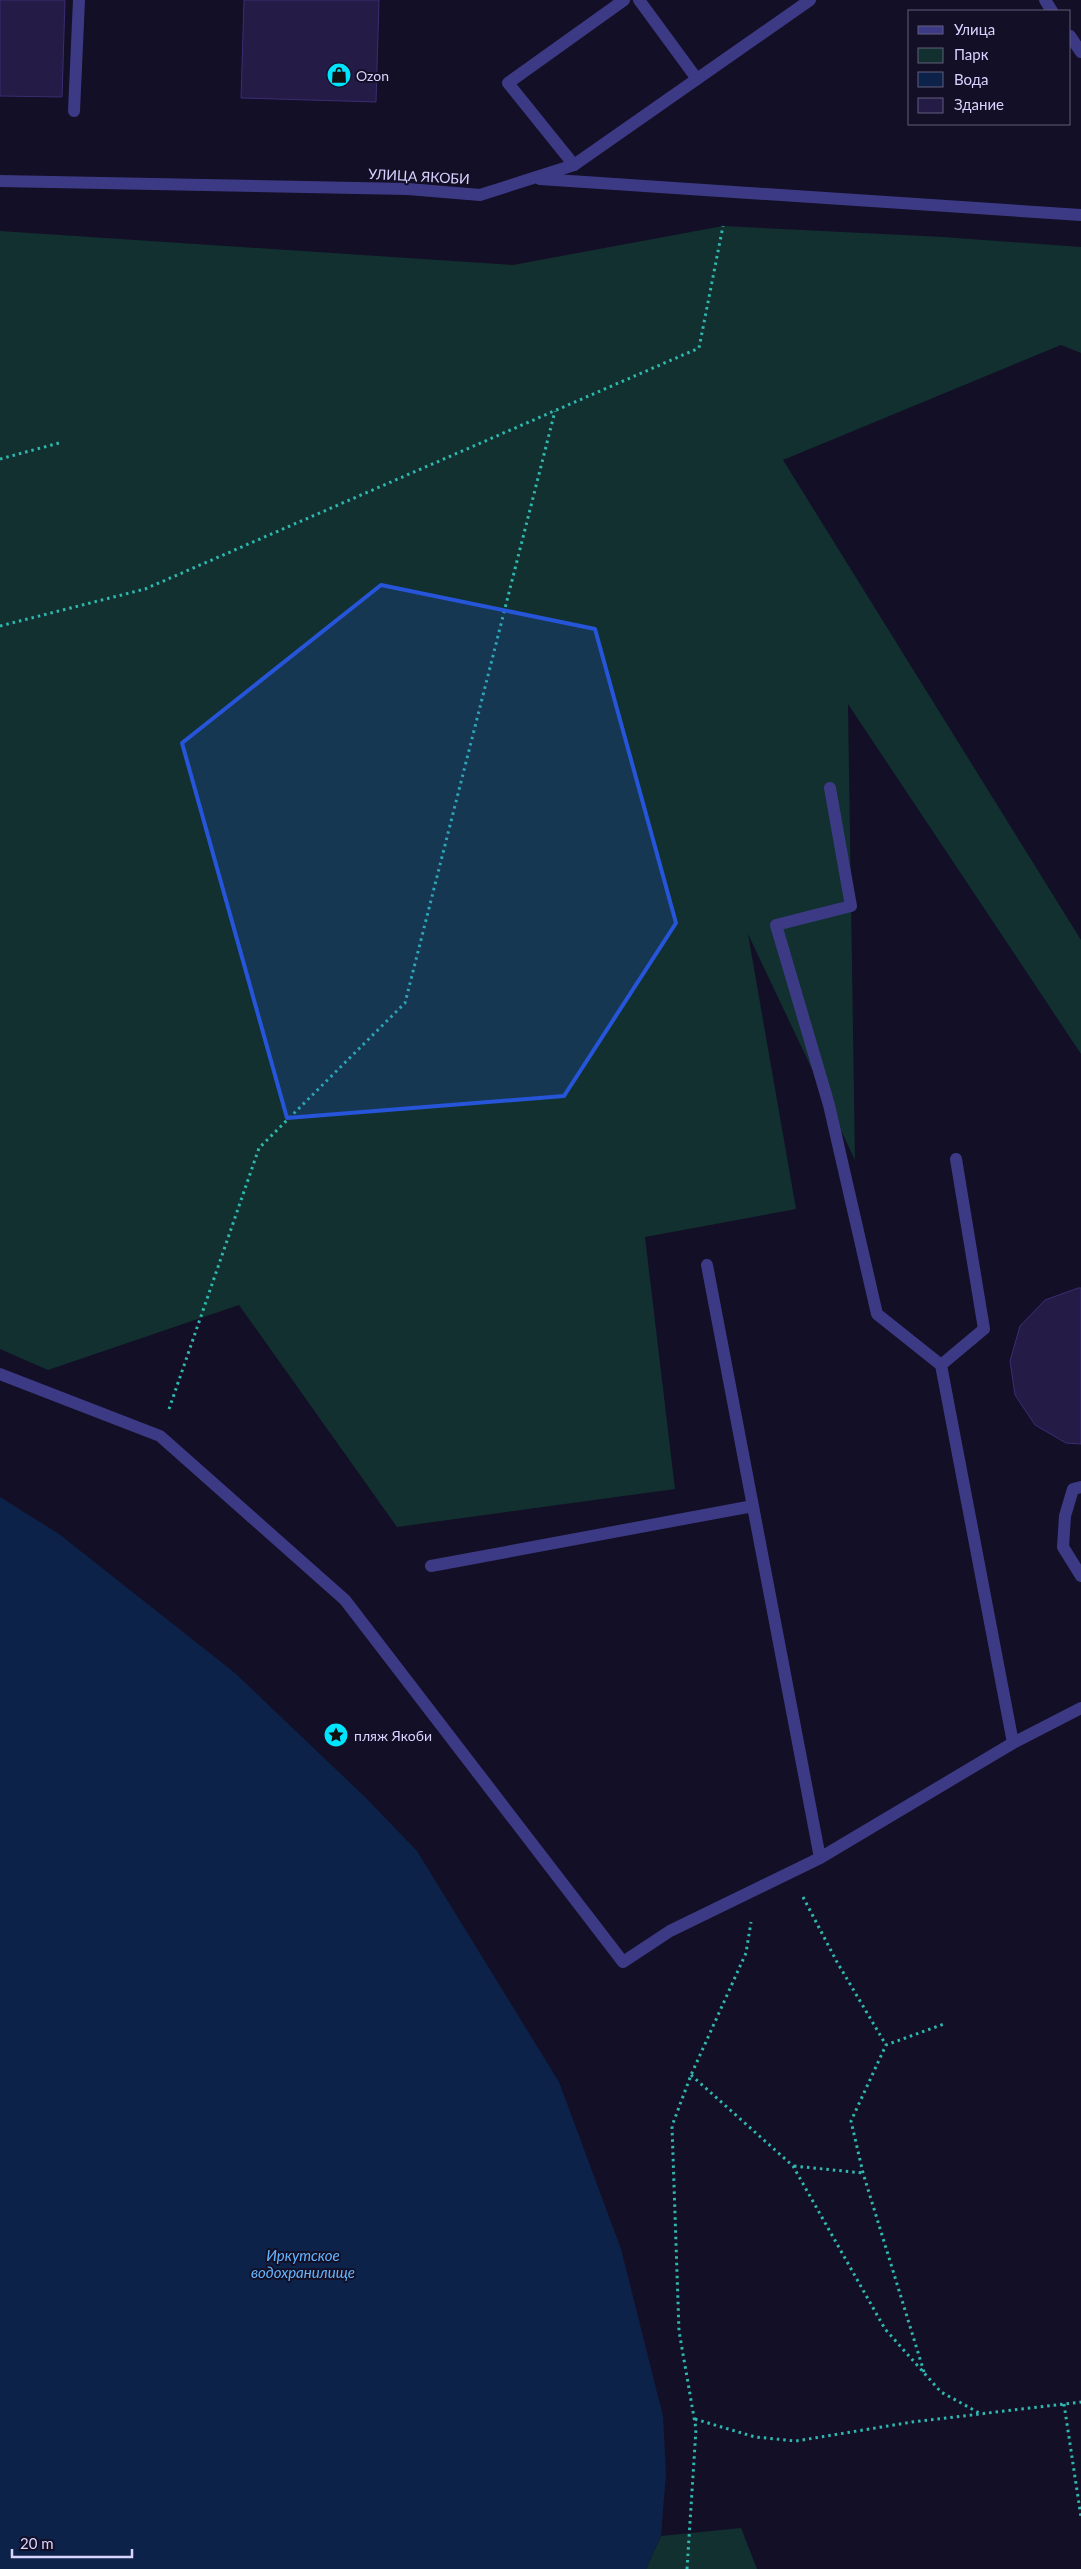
<svg xmlns="http://www.w3.org/2000/svg" width="1081" height="2569" font-family="Lato,sans-serif">
	<style>
		.green { fill: #12302f }
		.water { fill: #0c2248 }
		.building { fill: #241b47; stroke: #3b2d73 }
		.lines { fill: none; stroke-linecap: round; stroke-linejoin: round }
		.path { stroke: #2fb8b0; stroke-width: 3; stroke-dasharray: 2.5 4; stroke-linecap: butt }
		.service { stroke: #3d3a85; stroke-width: 12 }
		.tertiary { stroke: #3d3a85; stroke-width: 12 }
		.marked { fill: #2655da; fill-opacity: 0.2; stroke: #2655da; stroke-width: 4; stroke-linejoin: round }
		.labels { text-anchor: middle; dominant-baseline: central; stroke-width: 4; stroke-linejoin: round; paint-order: stroke }
		.poi-label { font-size: 14px; fill: #d9d4ff; stroke: #130f26; text-anchor: start }
		.street-label { font-size: 14px; fill: #d9d4ff; stroke: #130f26 }
		.water-label { font-size: 15px; font-style: italic; fill: #62b6ff; stroke: #130f26 }
	</style>
	<rect width="100%" height="100%" fill="#130f26"/>
	<path class="green" d="M723 226 943 237 1081 247V353L1061 345 783 460 1081 940V1054L848 704 855 1160 748 934 796 1209 645 1237 675 1489 397 1527 239 1305 48 1370 0 1349V231L513 265Z
		M741 2528 757 2569H646L661 2536Z"/>
	<path class="water" d="M0 1497 59 1534 235 1673 366 1798 417 1851 559 2082 621 2249 663 2416 666 2474 661 2536 646 2569H0Z"/>
	<path class="building" d="M0 0H65L62 97 0 96Z
		M244 0H379L376 102 241 98Z
		M1078 1288H1081V1444L1066 1443 1035 1425 1015 1395 1010 1361 1020 1326 1045 1300Z"/>
	<g class="lines">
		<path class="path" d="M0 459 59 443
			M0 626 145 589 699 348 723 226
			M169 1409 259 1148 405 1003 555 411
			M803 1897 837 1962 886 2045
			M691 2075 793 2166 885 2329 941 2392 981 2414
			M794 2166 863 2173
			M924 2372 863 2173 851 2121 886 2045 944 2024
			M1064 2404 1081 2517
			M695 2419 755 2437 796 2441 912 2422 1081 2402
			M687 2569 696 2429 679 2331 672 2126 691 2075 746 1953 751 1922"/>
		<path class="service" d="M639 0 697 79
			M74 111 79 0
			M574 165 508 83 624 0
			M830 788 851 906 776 925 829 1105 877 1314 941 1365 1013 1743
			M707 1265 820 1858
			M941 1365 984 1329 956 1159
			M0 1374 160 1436 345 1600 623 1962 670 1931 820 1858 1013 1743 1081 1708
			M1081 1487 1073 1489 1065 1516 1063 1547 1081 1576
			M431 1566 753 1506"/>
		<path class="tertiary" d="M1045 0 1052 11
			M1070 36 1081 52
			M540 179 1081 215
			M0 181 408 189 480 195 574 165 810 0"/>
	</g>
	<path class="marked" d="M381 585 595 629 676 923 564 1096 287 1118 182 743Z"/>
	<defs>
		<symbol id="shop-disc" viewBox="-11 -11 22 22"><circle r="9.5" fill="#00e5ff" stroke="#130f26"/><path d="M-5-2.5h2.3a2.7 3.5 0 0 1 5.4 0H5L5.5 6h-11ZM-1.5-2.5h3a1.5 2.3 0 0 0-3 0Z" fill="#111"/></symbol>
		<symbol id="sight-disc" viewBox="-11 -11 22 22"><circle r="9.5" fill="#00e5ff" stroke="#130f26"/><path d="M0-6L1.8-2.2L6-1.7L2.9 1.2L3.7 5.4L0 3.3L-3.7 5.4L-2.9 1.2L-6-1.7L-1.8-2.2Z" fill="#111"/></symbol>
	</defs>
	<g fill-rule="evenodd">
		<use href="#shop-disc" x="325" y="61" width="28" height="28"/>
		<use href="#sight-disc" x="322" y="1721" width="28" height="28"/>
	</g>
	<g class="labels">
		<g class="poi-label">
			<text x="356" y="75">Ozon</text>
			<text x="354" y="1735">пляж Якоби</text>
		</g>
		<g class="street-label">
			<text transform="translate(419 176) rotate(3)">УЛИЦА ЯКОБИ</text>
		</g>
		<g class="water-label">
			<text x="303" y="2255">Иркутское<tspan x="303" dy="17">водохранилище</tspan></text>
		</g>
	</g>
	<rect x="908" y="10" width="162" height="115" fill="#130f26" stroke="#625e7d"/>
	<rect x="918" y="26" width="25" height="8" fill="#3d3a85" stroke="#625e7d"/>
	<text x="954" y="35" font-size="15" fill="#d9d4ff">Улица</text>
	<rect x="918" y="48" width="25" height="15" fill="#12302f" stroke="#625e7d"/>
	<text x="954" y="60" font-size="15" fill="#d9d4ff">Парк</text>
	<rect x="918" y="72" width="25" height="15" fill="#0c2248" stroke="#625e7d"/>
	<text x="954" y="85" font-size="15" fill="#d9d4ff">Вода</text>
	<rect x="918" y="98" width="25" height="15" fill="#241b47" stroke="#625e7d"/>
	<text x="954" y="110" font-size="15" fill="#d9d4ff">Здание</text>
	<path d="M12 2549v8h120v-8" fill="none" stroke="#d9d4ff" stroke-width="2.5"/>
	<text x="20" y="2549" font-size="15" fill="#d9d4ff" stroke="#130f26" stroke-width="4" paint-order="stroke">20 m</text>
</svg>
